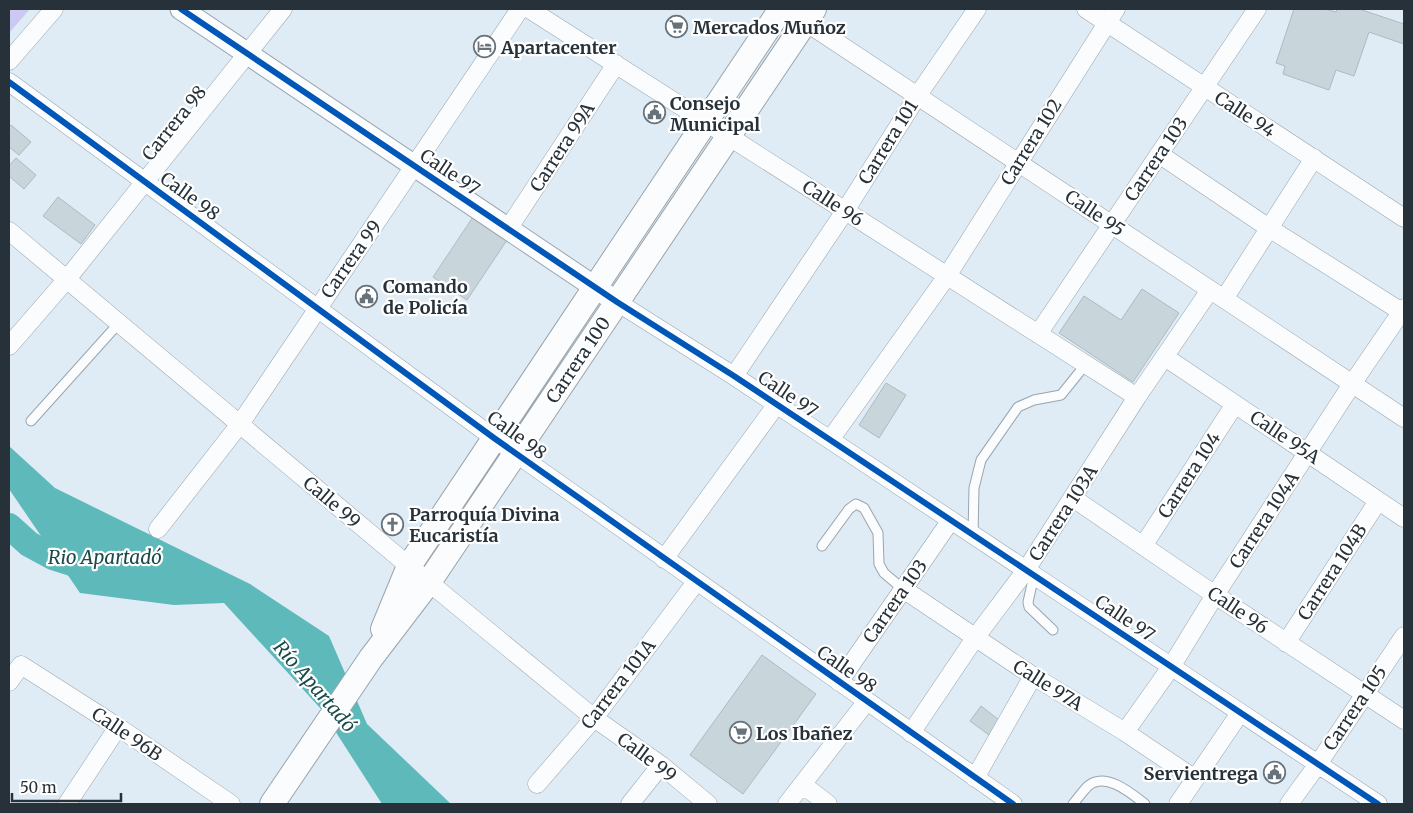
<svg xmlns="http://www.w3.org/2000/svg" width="1413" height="813" font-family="Merriweather,serif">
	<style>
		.green { fill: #cbc9f1 }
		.water { fill: #5eb9ba }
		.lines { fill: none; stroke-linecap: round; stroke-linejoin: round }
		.river { stroke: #5eb9ba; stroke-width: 26 }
		.building { fill: #c8d5db; stroke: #adbac0 }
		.service-casing { stroke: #9aa5ad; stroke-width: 11 }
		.minor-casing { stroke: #9aa5ad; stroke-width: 19 }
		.tertiary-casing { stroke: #9aa5ad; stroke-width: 23 }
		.secondary-casing { stroke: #9aa5ad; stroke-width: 26 }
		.service { stroke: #fafcfe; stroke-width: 9 }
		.minor { stroke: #fafcfe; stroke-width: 18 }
		.tertiary { stroke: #fafcfe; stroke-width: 21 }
		.secondary { stroke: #fafcfe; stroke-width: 24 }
		.cycleway-casing { stroke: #fff; stroke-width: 9 }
		.cycleway { stroke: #0057b8; stroke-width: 6 }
		.labels { text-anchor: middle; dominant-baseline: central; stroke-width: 4.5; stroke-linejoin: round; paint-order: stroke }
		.poi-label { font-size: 18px; font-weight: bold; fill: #263139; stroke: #fff; text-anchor: start }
		.street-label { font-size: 18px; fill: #263139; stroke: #fff }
		.water-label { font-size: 19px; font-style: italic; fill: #184b49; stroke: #fff }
	</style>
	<rect width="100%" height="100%" fill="#dfebf5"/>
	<path class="green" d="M9 9H30L9 33Z"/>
	<path class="water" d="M9 446 55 488 250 584 329 636 367 724 451 804H382L321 709 224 603 174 605 80 593 9 489Z"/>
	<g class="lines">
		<path class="river" d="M9 526 29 544 53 557 91 569"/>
	</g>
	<path class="building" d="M1294 9H1325L1336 12 1337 9H1359L1404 24V44L1369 32 1354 76 1336 70 1329 90 1283 74 1285 66 1276 63Z
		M11 125 31 142 19 155 9 147V127Z
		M16 158 36 175 24 189 9 176V166Z
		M58 197 95 225 81 244 43 216Z
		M477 211 511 234 467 300 433 277Z
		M1142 289 1179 313 1133 382 1059 333 1084 296 1121 320Z
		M886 383 906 395 879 438 859 425Z
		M762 655 816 694 743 794 690 755Z
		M981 706 999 720 989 735 970 721Z"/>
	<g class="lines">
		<defs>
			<path id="service" d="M31 421 119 323
				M973 535 974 488 981 460 1018 407 1034 400 1061 395 1086 364
				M822 546 849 509 856 504 864 508 878 533 879 564 884 573 903 589
				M1034 575 1028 602 1029 607 1053 630
				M1073 804C1078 798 1083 791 1088 786 1106 771 1132 794 1145 804"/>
			<path id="minor" d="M529 9 1137 397
				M786 9 1404 418
				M1086 9 1404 218
				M9 61 54 9
				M9 82 494 438 1013 804
				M1159 154 1269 228 1402 312
				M508 229 616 64
				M9 231 409 566 594 718 661 765 708 804
				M1224 299 1314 158
				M617 302 734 376 1378 804
				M1038 334 1257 9
				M9 346 67 279 283 9
				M1165 357 1404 518
				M734 376 845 211 918 95 977 9
				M830 440 947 276 1116 9
				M1073 498 1215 595 1404 720
				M158 529 240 424 520 9
				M1143 546 1235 404
				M664 559 777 404
				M903 589 1033 676 1125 732 1195 779
				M1286 643 1378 501
				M9 682 21 665 118 727 231 804
				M839 682 951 520
				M1125 732 1171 667 1215 595 1352 384 1404 308
				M911 733 975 638 1026 570 1137 397 1210 290
				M975 778 1033 676
				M537 784 594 718 696 582
				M803 785 828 804
				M67 804 118 727
				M630 804 661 765
				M787 804 867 701
				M1178 804 1240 713
				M1289 804 1318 764 1404 636"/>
			<path id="tertiary" d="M181 9 617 302"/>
			<path id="secondary" d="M383 629 409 566 781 9
				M272 804 371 658 429 582 814 9"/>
		</defs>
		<use href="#service" class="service-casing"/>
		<use href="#minor" class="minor-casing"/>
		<use href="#tertiary" class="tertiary-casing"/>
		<use href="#secondary" class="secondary-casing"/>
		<use href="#service" class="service"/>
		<use href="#minor" class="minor"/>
		<use href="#tertiary" class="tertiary"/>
		<use href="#secondary" class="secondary"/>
		<defs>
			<path id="cycleway" d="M181 9 617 302 734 376 1378 804
				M9 82 494 438 1013 804"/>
		</defs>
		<use href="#cycleway" class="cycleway-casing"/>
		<use href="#cycleway" class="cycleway"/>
	</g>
	<defs>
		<symbol id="supermarket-ring" viewBox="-11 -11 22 22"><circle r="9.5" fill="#fff" stroke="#67727b" stroke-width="1.5"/><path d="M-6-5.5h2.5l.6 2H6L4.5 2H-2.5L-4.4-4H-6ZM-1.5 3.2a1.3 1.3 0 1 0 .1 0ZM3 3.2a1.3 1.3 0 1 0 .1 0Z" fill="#67727b"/></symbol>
		<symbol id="hotel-ring" viewBox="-11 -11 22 22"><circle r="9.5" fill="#fff" stroke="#67727b" stroke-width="1.5"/><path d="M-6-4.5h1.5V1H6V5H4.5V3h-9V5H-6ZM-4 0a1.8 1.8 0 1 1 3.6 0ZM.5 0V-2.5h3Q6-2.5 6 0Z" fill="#67727b"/></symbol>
		<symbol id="civic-ring" viewBox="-11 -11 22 22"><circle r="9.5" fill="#fff" stroke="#67727b" stroke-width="1.5"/><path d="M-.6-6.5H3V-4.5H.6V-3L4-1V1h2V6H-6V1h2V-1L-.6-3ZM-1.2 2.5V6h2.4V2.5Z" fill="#67727b"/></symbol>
		<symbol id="church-ring" viewBox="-11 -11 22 22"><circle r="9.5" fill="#fff" stroke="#67727b" stroke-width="1.5"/><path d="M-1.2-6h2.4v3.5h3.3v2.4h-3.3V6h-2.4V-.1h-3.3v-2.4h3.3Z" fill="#67727b"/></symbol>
	</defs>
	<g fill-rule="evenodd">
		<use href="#supermarket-ring" x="664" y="14" width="25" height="25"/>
		<use href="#hotel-ring" x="472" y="34" width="25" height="25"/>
		<use href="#civic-ring" x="642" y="100" width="25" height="25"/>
		<use href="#civic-ring" x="354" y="284" width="25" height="25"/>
		<use href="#church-ring" x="380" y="512" width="25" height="25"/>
		<use href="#supermarket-ring" x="728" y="720" width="25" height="25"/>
		<use href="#civic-ring" x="1262" y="760" width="25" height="25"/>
	</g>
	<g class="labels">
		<g class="poi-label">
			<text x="693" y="27">Mercados Muñoz</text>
			<text x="501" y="47">Apartacenter</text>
			<text x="670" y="103">Consejo<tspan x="670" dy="21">Municipal</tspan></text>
			<text x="383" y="286">Comando<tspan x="383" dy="21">de Policía</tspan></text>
			<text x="409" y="514">Parroquía Divina<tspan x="409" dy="21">Eucaristía</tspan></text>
			<text x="756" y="733">Los Ibañez</text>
			<text x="1258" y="773" text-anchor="end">Servientrega</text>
		</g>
		<g class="street-label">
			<text transform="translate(1245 114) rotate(33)">Calle 94</text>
			<text transform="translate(174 123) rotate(-51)">Carrera 98</text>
			<text transform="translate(888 142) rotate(-58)">Carrera 101</text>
			<text transform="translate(1031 142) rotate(-58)">Carrera 102</text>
			<text transform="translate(562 147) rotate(-57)">Carrera 99A</text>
			<text transform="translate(1156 159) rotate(-56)">Carrera 103</text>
			<text transform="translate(450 172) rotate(34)">Calle 97</text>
			<text transform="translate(190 196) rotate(36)">Calle 98</text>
			<text transform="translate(833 203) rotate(33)">Calle 96</text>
			<text transform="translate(1095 213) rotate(34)">Calle 95</text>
			<text transform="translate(351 259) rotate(-55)">Carrera 99</text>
			<text transform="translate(578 360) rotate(-56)">Carrera 100</text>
			<text transform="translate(788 394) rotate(34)">Calle 97</text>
			<text transform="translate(517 435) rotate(36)">Calle 98</text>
			<text transform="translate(1285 437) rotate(34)">Calle 95A</text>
			<text transform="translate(1189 475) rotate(-57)">Carrera 104</text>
			<text transform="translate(332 502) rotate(40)">Calle 99</text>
			<text transform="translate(1063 513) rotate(-57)">Carrera 103A</text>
			<text transform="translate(1264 520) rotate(-57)">Carrera 104A</text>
			<text transform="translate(1332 572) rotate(-57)">Carrera 104B</text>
			<text transform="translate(895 601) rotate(-55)">Carrera 103</text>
			<text transform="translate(1238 610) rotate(34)">Calle 96</text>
			<text transform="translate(1125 618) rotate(34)">Calle 97</text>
			<text transform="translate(847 669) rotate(35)">Calle 98</text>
			<text transform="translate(618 684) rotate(-52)">Carrera 101A</text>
			<text transform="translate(1048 685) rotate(32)">Calle 97A</text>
			<text transform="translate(1355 708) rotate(-56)">Carrera 105</text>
			<text transform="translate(127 734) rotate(34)">Calle 96B</text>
			<text transform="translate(647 757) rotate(37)">Calle 99</text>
		</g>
		<g class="water-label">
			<text x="105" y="557">Rio Apartadó</text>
			<text transform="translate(315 686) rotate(49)">Río Apartadó</text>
		</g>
	</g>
	<rect width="1413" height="813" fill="none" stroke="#263139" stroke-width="20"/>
	<path d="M12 793v8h109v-8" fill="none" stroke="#263139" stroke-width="2.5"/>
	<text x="20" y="793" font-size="15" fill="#263139" stroke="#ffffff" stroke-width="4" paint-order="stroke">50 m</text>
</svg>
